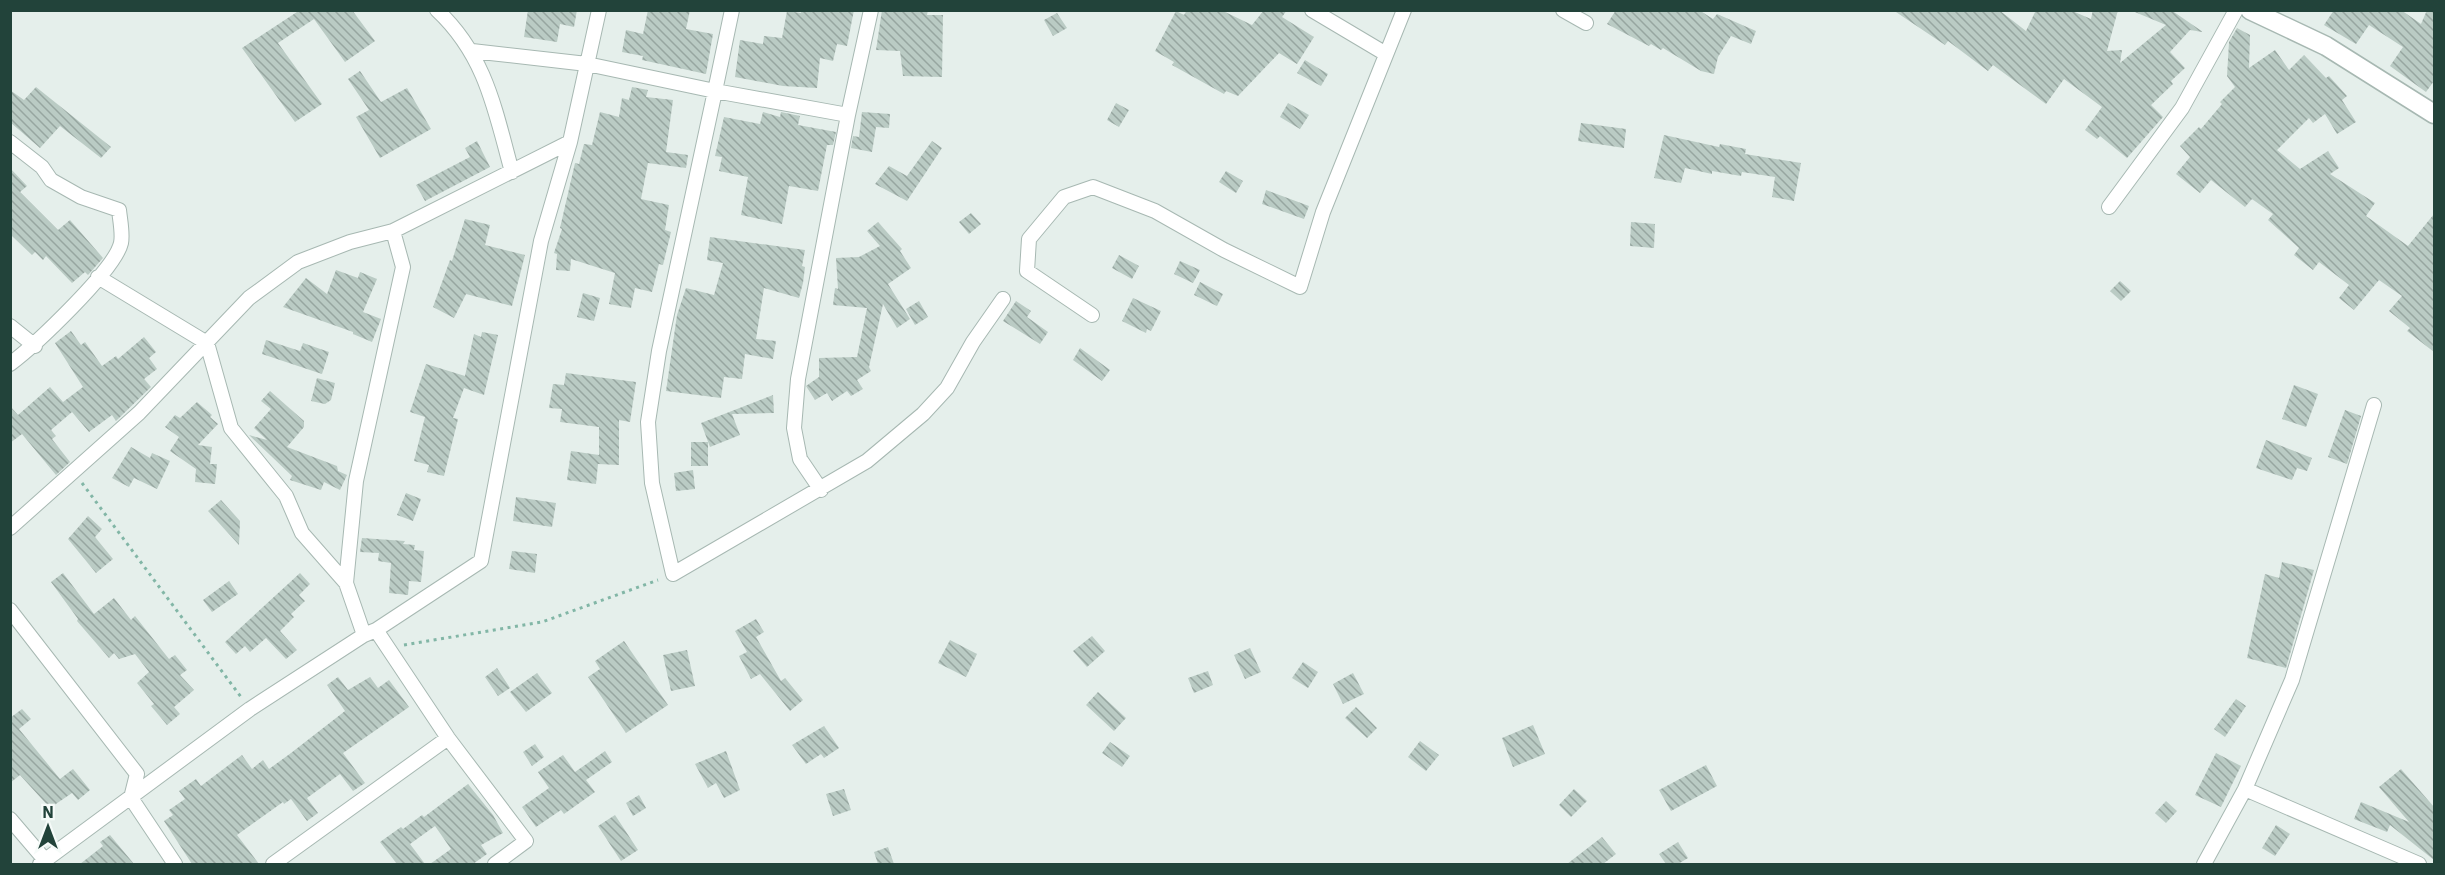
<svg xmlns="http://www.w3.org/2000/svg" width="2445" height="875" font-family="'IBM Plex Sans',sans-serif">
	<style>
		.building { fill: url(#building-back-hatch) }
		.lines { fill: none; stroke-linecap: round; stroke-linejoin: round }
		.minor-casing { stroke: #a7b8b2; stroke-width: 16 }
		.tertiary-casing { stroke: #a7b8b2; stroke-width: 21 }
		.path { stroke: #82b6a6; stroke-width: 3; stroke-dasharray: 3 4.5; stroke-linecap: butt }
		.minor { stroke: #fff; stroke-width: 14 }
		.tertiary { stroke: #fff; stroke-width: 18 }
	</style>
	<defs>
		<pattern id="building-back-hatch" width="6" height="6" patternUnits="userSpaceOnUse" patternTransform="scale(1.5)"><rect width="6" height="6" fill="#bacbc4"/><path d="M-1 5l2 2M0 0l6 6M5-1l2 2" fill="none" stroke="#97a6a0"/></pattern>
	</defs>
	<rect width="100%" height="100%" fill="#e5efeb"/>
	<path class="building" d="M300 10H352L375 41 345 62 314 19 278 43 322 104 295 122 242 48Z
		M528 10H577L574 27 560 24 557 42 524 37Z
		M648 10H690L686 29 713 34 706 74 642 60 643 56 622 52 626 30 643 34Z
		M802 10H854L847 46 837 44 833 61 820 58 817 88 783 86 735 77 740 40 763 44 764 36 782 38 787 11 801 13Z
		M882 10H928L927 15H943L942 77 903 76 900 51 876 50Z
		M1187 10H1221L1252 25 1264 10H1287L1282 17 1314 37 1297 64 1279 53 1238 96 1226 91 1224 94 1172 65 1174 62 1155 51 1176 11 1184 15Z
		M1616 10H1699L1713 19 1717 14 1756 31 1751 44 1731 36 1718 57 1714 74 1701 71 1663 48 1661 50 1651 44 1649 46 1607 24Z
		M1893 10H1999L2026 31 2036 10H2070L2091 19 2093 10H2118L2107 51 2122 50 2120 63 2166 25 2130 10H2171L2203 32 2190 30 2170 52 2185 68 2171 81 2173 84 2151 105 2163 117 2127 158 2100 136 2097 139 2085 130 2102 107 2064 79 2046 104 1993 65 1988 71 1948 41 1945 45Z
		M2334 10H2401L2421 24 2427 10H2434V81L2426 92 2390 66 2403 47 2369 25 2356 44 2324 25Z
		M1057 13 1067 28 1053 36 1044 20Z
		M2237 28 2250 35 2249 68 2275 50 2289 70 2304 55 2326 78 2329 76 2347 96 2342 100 2356 122 2337 134 2325 114 2313 123 2309 118 2277 150 2300 169 2328 151 2339 168 2330 174 2375 203 2366 216 2408 246 2434 214V352L2407 331 2410 328 2389 311 2402 296 2379 280 2354 310 2339 298 2349 285 2319 262 2313 270 2294 255 2299 248 2268 220 2273 214 2252 199 2245 207 2211 180 2200 193 2176 174 2190 157 2180 146 2199 127 2201 129 2222 104 2220 102 2235 87 2227 76 2229 42Z
		M1305 60 1328 74 1321 86 1297 73Z
		M360 71 381 102 407 88 431 129 380 158 356 117 369 110 348 79Z
		M36 87 111 147 101 158 60 126 40 148 10 122V90L24 100Z
		M632 87 648 90 646 97 673 100 666 152 688 155 686 168 648 163 641 199 669 205 665 230 671 232 663 265 659 264 652 292 635 288 631 308 609 304 615 273 571 259 570 271 556 270 557 254 554 253 562 229 560 228 575 163 579 164 584 144 592 145 600 112 619 117 622 98 629 100Z
		M1116 103 1129 110 1119 127 1107 120Z
		M1288 103 1309 115 1300 129 1280 117Z
		M763 112 780 117 781 112 800 116 798 125 836 132 833 145H827L818 191 789 186 782 224 741 215 748 177 719 171 722 157 715 156 724 117 760 124Z
		M862 112 890 114 889 128 876 127 872 152 851 148 853 136 859 137Z
		M1581 123 1626 129 1624 148 1578 141Z
		M1664 135 1719 147 1720 144 1746 149 1745 154 1801 163 1794 201 1772 197 1775 177 1742 172 1741 176 1712 171V174L1685 168 1681 183 1654 178Z
		M477 141 490 167 425 201 416 185 470 157 465 148Z
		M932 141 942 148 907 201 875 184 889 166 907 176Z
		M10 168 27 186 20 192 58 230 70 220 103 258 88 275 85 272 72 283 46 256 43 260 35 252 32 255 10 234Z
		M1226 171 1243 181 1236 193 1219 182Z
		M1266 190 1309 206 1304 219 1262 204Z
		M971 213 981 224 969 234 959 222Z
		M465 219 490 225 485 245 525 255 512 306 466 294 454 318 433 307 450 260 452 261Z
		M878 222 902 249 900 251 911 268 888 284 910 319 897 328 883 304 869 367 871 371 857 380 863 389 851 396 847 391 832 401 827 393 815 400 806 386 819 377V358L857 357 867 308 833 305 835 288 838 289 836 258 859 257 880 246 867 231Z
		M1631 222 1655 224 1654 248 1630 246Z
		M710 237 805 250 802 266 805 267 803 283 799 298 764 288 756 339 776 341 773 359 745 354 742 379 724 377 721 398 666 391 677 315 686 288 714 295 723 263 707 260Z
		M1119 255 1139 266 1132 279 1112 268Z
		M1180 261 1200 270 1193 283 1174 274Z
		M336 270 358 278 360 272 377 279 363 312 381 319 372 342 353 334V332L283 307 306 278 327 294Z
		M2120 281 2131 291 2121 301 2110 291Z
		M1200 282 1223 294 1217 306 1194 295Z
		M583 293 600 298 594 321 577 317Z
		M1133 298 1161 311 1151 331 1147 329 1146 333 1122 321Z
		M919 301 928 317 915 325 906 309Z
		M1016 301 1031 311 1027 317 1048 332 1040 344 1003 321Z
		M71 331 81 345 85 342 102 366 116 356 118 359 144 337 156 352 149 358 157 369 144 379 151 387 116 421 112 415 89 432 72 412 51 430 56 436 52 439 70 462 56 475 22 434 10 443V406L18 415 50 387 63 402 83 387 55 343Z
		M482 332 498 335 484 395 464 388 453 418 458 419 444 476 427 472 429 465 414 461 425 417 410 412 426 364 465 376 474 334 481 337Z
		M266 340 300 351 303 343 329 352 322 374 262 354Z
		M1080 348 1110 370 1102 381 1073 360Z
		M566 373 636 382 630 422 619 420V465L598 464 596 484 567 480 571 451 599 455V427L560 422 562 409 549 408 553 384 564 385Z
		M317 378 335 383 331 400 325 404 311 401Z
		M2294 385 2318 394 2306 427 2282 419Z
		M270 391 304 421V427L287 447 337 466 338 471 347 475 340 490 324 482 321 490 290 480 292 476 249 435 267 440 254 428 271 409 261 401Z
		M773 395 774 413 732 414 740 435 710 447 701 423Z
		M197 402 212 415 210 417 218 424 198 445 212 447 210 464H217L215 484 195 482 196 469 170 451 179 437 165 427 175 415 180 418Z
		M2345 410 2361 416 2347 464 2328 457Z
		M2266 440 2312 458 2307 471 2297 468 2292 480 2256 468Z
		M691 442H708V466H691Z
		M131 447 150 458 152 453 170 461 157 489 134 478 129 487 112 478Z
		M693 470 695 489 676 491 674 473Z
		M406 493 421 499 413 521 397 515Z
		M516 497 556 503 552 527 513 521Z
		M221 500 240 521 239 545 208 511Z
		M88 516 102 529 95 537 113 559 96 573 68 539Z
		M362 538 405 541 403 544 415 545 414 550 424 551 421 582 409 581 408 595 389 593 391 563 378 561 379 553 360 552Z
		M512 551 537 554 535 573 509 569Z
		M2282 562 2314 570 2286 668 2247 658 2265 574 2279 578Z
		M63 573 94 614 114 598 131 620 135 616 169 659 175 655 187 670 180 675 194 690 174 707 180 714 167 725 151 706 154 704 137 683 149 672 135 654 119 659 114 653 109 658 77 621 78 619 51 582Z
		M300 573 310 584 299 595 305 601 291 614 294 617 280 631 297 650 286 659 266 638 250 652 245 646 236 654 225 642Z
		M229 581 238 594 212 612 203 600Z
		M756 619 764 632 756 637 781 681 785 678 803 700 790 711 760 674 751 679 739 656 747 652 735 631Z
		M1092 636 1105 651 1087 667 1073 651Z
		M950 640 977 654 966 677 938 663Z
		M624 641 668 705 626 733 588 677 600 669 595 661Z
		M1250 648 1261 672 1245 679 1234 655Z
		M687 650 695 686 671 691 663 655Z
		M1303 662 1318 672 1308 688 1292 678Z
		M497 668 510 688 498 696 485 677Z
		M1208 671 1213 685 1194 693 1188 678Z
		M537 673 552 693 526 712 510 692Z
		M1353 673 1364 694 1343 704 1333 684Z
		M338 677 348 690 370 677 378 688 389 680 409 707 343 753 365 783 353 791 340 774 307 798 318 813 307 821 291 799 284 804 283 802 237 835 259 864H192L164 821 173 815 169 810 185 799 179 791 196 779 201 786 242 755 252 769 263 760 269 769 291 753 345 711 327 685Z
		M1098 692 1126 718 1114 731 1086 705Z
		M2236 699 2246 706 2225 737 2214 729Z
		M1356 707 1377 728 1367 738 1345 718Z
		M22 709 31 719 19 729 60 779 73 769 90 790 78 800 72 793 50 808 20 775 10 783V718Z
		M1533 725 1545 754 1513 767 1502 738Z
		M824 726 839 748 824 758 821 754 806 764 792 745Z
		M1420 741 1439 755 1426 771 1408 757Z
		M1110 742 1130 756 1122 767 1102 753Z
		M535 744 544 757 532 766 523 752Z
		M605 751 612 762 586 780 595 792 564 814 561 810 536 827 522 807 549 788 538 772 563 755 575 772Z
		M726 751 740 790 724 798 716 783 708 788 695 764Z
		M2216 753 2241 766 2221 807 2195 795Z
		M1706 765 1717 786 1671 811 1659 790Z
		M2401 769 2434 807V860L2390 825 2387 832 2354 819 2361 802 2409 822 2379 787Z
		M468 784 493 815 503 833 481 845 487 854 473 864H430L451 849 435 826 410 844 425 864H397L380 842 401 827 403 829 422 815 424 817Z
		M844 789 851 810 833 816 826 794Z
		M1574 789 1587 801 1571 817 1559 805Z
		M639 795 646 808 633 816 626 803Z
		M2166 801 2177 811 2166 823 2155 813Z
		M615 815 638 850 621 861 598 826Z
		M2276 825 2290 834 2275 856 2262 848Z
		M110 835 134 864H80L103 846 100 842Z
		M1602 837 1616 854 1603 864H1567Z
		M1678 842 1688 858 1678 864H1666L1659 854Z
		M888 847 894 864H878L874 852Z"/>
	<g class="lines">
		<defs>
			<path id="minor" d="M437 10C486 56 495 110 512 172
				M732 10 715 91 848 115
				M1312 10 1386 54
				M1563 10 1586 23
				M472 51 587 64 715 91 659 351 648 422 652 483 673 574 867 461 923 414 947 388 973 342 1003 299
				M10 142 42 167 51 180 81 197 119 210C120 220 123 234 121 243 115 270 34 346 10 364
				M2109 207 2182 108 2236 10
				M98 277 207 343 231 428 286 496 302 533 346 583 356 481 403 267 393 231
				M1092 315 1027 271 1029 239 1064 197 1093 187 1155 211 1224 250 1300 287 1323 212 1404 10
				M10 326 35 346
				M821 490 800 459 794 428 798 379 848 115 871 10
				M10 528 139 413 249 298 298 262 350 242 393 231 570 142 599 10
				M346 583 364 635 376 630 481 561 541 241 570 142
				M10 610 137 774 131 798 175 864
				M376 630 448 738 526 841 495 864
				M2245 789 2419 864
				M10 819 45 860
				M40 864 250 709 364 635
				M273 864 448 738
				M2204 864 2245 789 2292 680 2374 405"/>
			<path id="tertiary" d="M2250 10 2326 46 2434 114"/>
		</defs>
		<use href="#minor" class="minor-casing"/>
		<use href="#tertiary" class="tertiary-casing"/>
		<path class="path" d="M82 483 241 697
			M404 645 542 622 658 580"/>
		<use href="#minor" class="minor"/>
		<use href="#tertiary" class="tertiary"/>
	</g>
	<rect width="2445" height="875" fill="none" stroke="#22433a" stroke-width="24"/>
	<g transform="translate(48 827)" stroke="#f6fbf9" stroke-width="4.5" paint-order="stroke">
	<path d="M0-4.5L10 22L0 15L-10 22Z" fill="#22433a"/>
	<text y="-9" font-size="16" font-weight="bold" text-anchor="middle" fill="#22433a">N</text>
	</g>
</svg>
